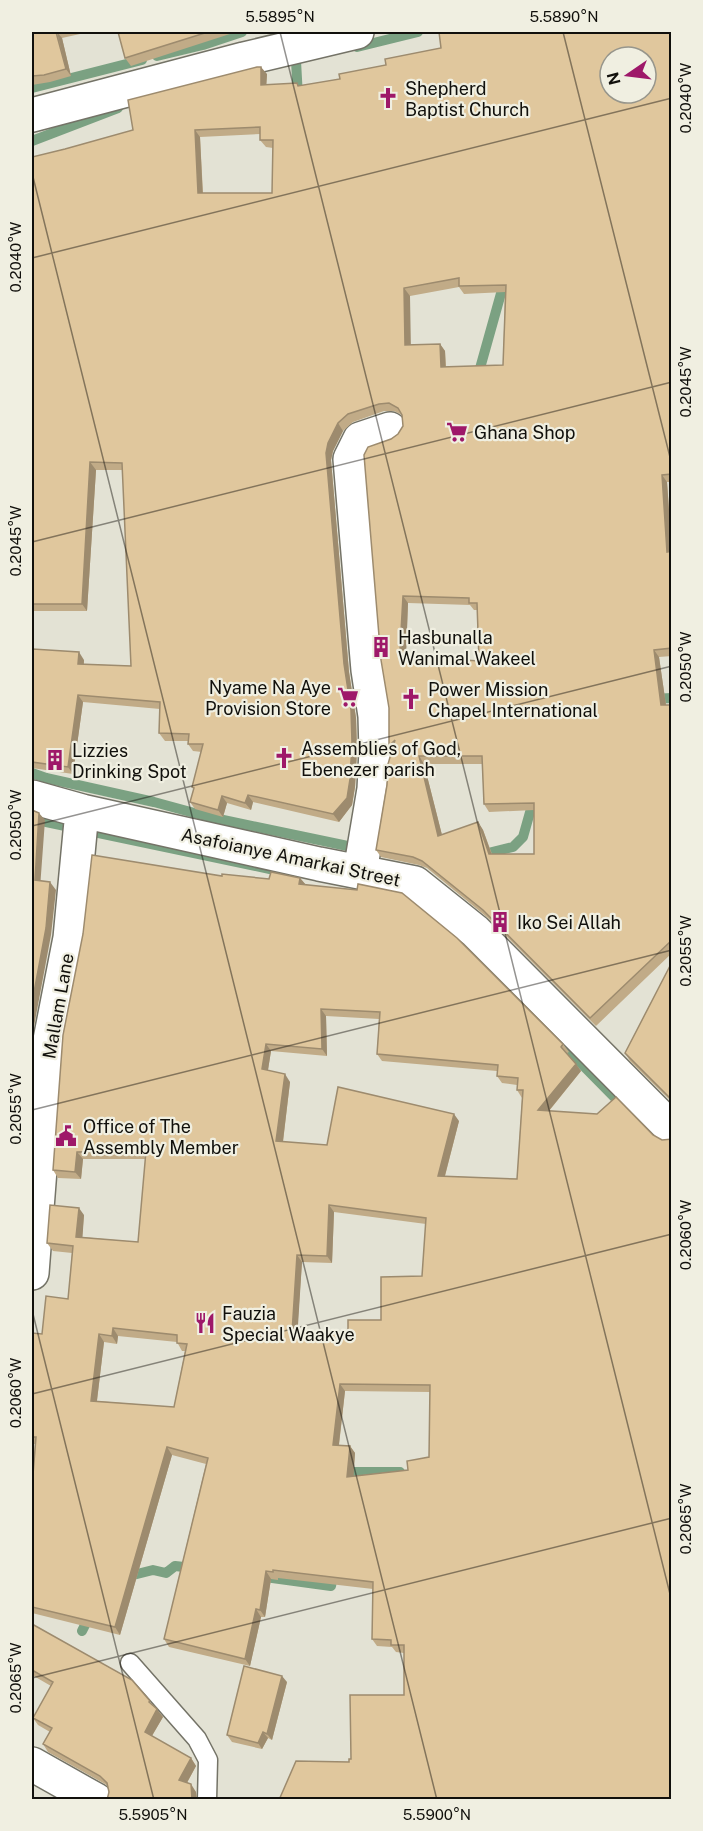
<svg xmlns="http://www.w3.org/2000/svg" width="703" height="1831" font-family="'Public Sans',sans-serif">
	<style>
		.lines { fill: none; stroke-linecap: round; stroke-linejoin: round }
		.stream { stroke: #7ba182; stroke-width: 10 }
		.service-casing { stroke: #747367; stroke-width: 21 }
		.minor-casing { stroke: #747367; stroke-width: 36 }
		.tertiary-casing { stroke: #747367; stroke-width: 36 }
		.service { stroke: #fff; stroke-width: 18 }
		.minor { stroke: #fff; stroke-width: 33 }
		.tertiary { stroke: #fff; stroke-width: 33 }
		.wall { fill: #c1ab87; fill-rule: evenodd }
		.shaded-wall { fill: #9d8b6e }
		.building { fill: #e0c79d; stroke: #9d8b6e; stroke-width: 1.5; fill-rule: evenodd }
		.ticks { fill: none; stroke: #11100c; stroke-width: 1.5; stroke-opacity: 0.45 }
		.labels { text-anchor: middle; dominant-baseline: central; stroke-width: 4.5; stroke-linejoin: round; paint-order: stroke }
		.poi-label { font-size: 18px; fill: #11100c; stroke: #f0efe1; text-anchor: start }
		.street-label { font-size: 18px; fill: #11100c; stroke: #f0efe1 }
		.neatline { fill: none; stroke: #11100c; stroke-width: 2 }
		.ticks-label { font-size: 15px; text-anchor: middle; fill: #11100c }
	</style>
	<rect width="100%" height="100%" fill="#e3e2d4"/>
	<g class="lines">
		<path class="stream" d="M357 47 418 32
			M157 56 203 45 242 32
			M296 61 298 97
			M32 88 142 60
			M32 141 118 108
			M477 379 505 279
			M651 699 672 698
			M32 773 46 778 154 802 209 817 362 849
			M32 819 270 869
			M480 855 513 847 523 837 534 798
			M485 965 543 1024
			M556 1038 623 1106
			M354 1490 355 1472H400
			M125 1577 153 1570 166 1573 175 1566 193 1568
			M265 1577 331 1586 334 1571
			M82 1631 90 1615"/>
		<defs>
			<path id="service" d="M130 1663 197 1739 208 1760 207 1800"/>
			<path id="minor" d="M32 115 244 59 357 32
				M32 797 82 811 319 864 415 883 475 931 672 1129
				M360 872 374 789 376 751 375 716 368 670 350 459 360 439 390 429
				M32 1273 50 1040 70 938 82 811"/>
			<path id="tertiary" d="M32 1764 96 1800"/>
		</defs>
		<use href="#service" class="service-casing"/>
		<use href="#minor" class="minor-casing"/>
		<use href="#tertiary" class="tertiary-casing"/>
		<use href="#service" class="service"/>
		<use href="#minor" class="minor"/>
		<use href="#tertiary" class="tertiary"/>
	</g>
	<path class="wall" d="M32 32H89L62 38 71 76 50 82 32 85Z
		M118 32H236L131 66 125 58Z
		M672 32V482H667L672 551V656L659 657 666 705H672V953L596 1026 488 918 427 868 419 865 381 857 376 850 392 750 391 439 398 434 403 426 402 415 394 411H384L353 422 343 431 333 451 331 460 349 672 356 718 357 751 355 787 352 805 339 822 253 802 251 810 227 803 223 817 195 809 190 802 194 789 192 787 202 752 193 751 188 744V741H165L159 733 160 709 83 702 73 774 32 768V671L84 660V664L131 666 123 470H96L87 611H32V157L65 149 133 130 267 74 266 85 297 83 299 86 340 79 441 48ZM260 134V140L266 147 273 148 272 193H203L200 137ZM459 287 464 294 505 292 503 365 446 367 445 351 440 344 410 345V296ZM408 603 470 605 474 610H477L479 661 411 656 406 650ZM424 764H482L484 804 489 812 534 810V854H492L483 830 478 822 442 835Z
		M222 876 269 879 300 878 305 884 563 1044 569 1052 567 1053 581 1071 549 1111 653 1135 662 1140 672 1800 349 1762 404 1695V1653L396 1652 392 1647 377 1646 372 1639 373 1589 278 1578V1580L271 1579 265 1617H261L250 1666 169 1647 164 1639 206 1464 172 1455 120 1635 32 1613V1487L35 1444H32V1333L42 1334 68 1299 72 1253 53 1251 47 1243 84 1215 82 1237 138 1242 146 1159H83L81 1179 58 1178 53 1170ZM326 1016 379 1019 377 1054 382 1061 497 1071V1076L502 1083 517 1085V1090L522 1098 517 1179 445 1176 459 1121 327 1145 283 1142 290 1082 268 1070 271 1051 327 1056ZM334 1212 426 1224 422 1276 381 1320 348 1333H297L302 1262 332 1263ZM118 1336 177 1342 182 1351H185L174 1407 97 1401 104 1342 117 1344ZM345 1391 430 1392 429 1457 408 1470 353 1476 355 1453 350 1446 339 1445Z
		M672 962V1102L630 1061 625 1053Z
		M32 1624 153 1706 163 1717 152 1736 191 1758 196 1766 187 1783 196 1792 197 1800H107L109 1792 108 1786 105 1784 48 1752 43 1744 50 1732 38 1725 33 1718 51 1686 32 1675Z
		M287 1682 272 1740 268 1738 262 1749 232 1742 227 1735Z"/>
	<path class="shaded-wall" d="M57 32 62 38 71 76 66 69Z
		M261 67 267 74 266 92 261 85Z
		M195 130 200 137 203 200 198 193Z
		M404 288 410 296 411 353 405 345Z
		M440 344 445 351 446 375 441 367Z
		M338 423 343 431 333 451 331 460 349 672 356 718 357 751 355 787 352 805 339 822 333 814 344 664 326 453 328 443Z
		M90 462 96 470 87 611 82 604Z
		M662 475 667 482 672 552H667Z
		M403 596 408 603 406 657 400 650Z
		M654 650 659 657 667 712 661 705Z
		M79 652 84 660 83 672 78 664Z
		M78 695 83 702 73 774 68 767Z
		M419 756 424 764 444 843 438 836Z
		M248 795 253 802 251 810 245 803Z
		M222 796 227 803 223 817 218 810Z
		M39 813 45 820 40 888 35 880Z
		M478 822 483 830 494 861 489 854Z
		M300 878 306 885 299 884Z
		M50 882 56 890 51 935 32 1037V1003Z
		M321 1009 326 1016 327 1056 322 1049Z
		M266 1044 271 1051 267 1076 262 1069Z
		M576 1064 581 1071 543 1118 538 1110Z
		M285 1074 290 1082 282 1149 276 1141Z
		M454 1114 459 1121 443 1183 438 1176Z
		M77 1152 83 1159 81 1179 75 1172Z
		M329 1205 334 1212 332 1263 327 1256Z
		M79 1208 84 1215 82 1244 76 1237Z
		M297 1255 302 1262 297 1341 292 1333Z
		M113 1328 118 1336 117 1344 112 1336Z
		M99 1334 104 1342 96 1408 91 1401Z
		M340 1384 345 1391 338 1452 333 1445Z
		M350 1446 355 1453 353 1484 347 1477Z
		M167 1447 172 1455 120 1635 115 1627Z
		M266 1571 271 1579 265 1617 260 1610Z
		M256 1609 261 1617 250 1666 245 1659Z
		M282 1676 287 1682 272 1740 267 1734Z
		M157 1709 163 1717 150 1739 145 1732Z
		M263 1732 268 1738 262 1749 258 1743Z
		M191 1758 196 1766 184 1788 179 1780Z
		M191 1784 196 1792 197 1800H192Z"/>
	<path class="building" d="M32 32H56L66 69 44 75 32 76Z
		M118 32H208L125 58Z
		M439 32H672V474L662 475 667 552 672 551V648L654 650 661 705H672V940L590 1018 483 910 422 861 413 857 376 850 387 785 388 764 395 740 389 746V708L381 660 364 455 368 447 391 439 398 434 403 426 402 415 398 408 389 403 379 404 348 414 338 423 328 443 326 453 344 664 351 710 352 743 350 779 347 798 333 814 248 795 245 803 222 796 218 810 190 802 194 788 192 787 203 744H188L189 734 159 733 160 702 78 695 68 767 32 762V671L33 649 79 652 78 664 131 666 122 463 90 462 82 604H32V157L65 149 133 130 128 100 257 67H261V85L297 83 298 86 340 79 339 74 386 65 385 59 441 48ZM610 57H646V93H610ZM260 127V140H273L272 193H198L195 130ZM459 278V286L506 285 503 365 441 367 440 344 405 345 404 288ZM403 596 469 598V603H477L479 661 407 656V650H400ZM419 756H482L484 804 534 803V854H489L478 822 438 836Z
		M32 810 39 813 35 880 50 882 46 928 32 1003Z
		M92 855 222 876V874L269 879 271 872 300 878 299 884 357 890 358 884 402 893 457 938 563 1044 561 1047 576 1064 538 1110 597 1114 616 1097 653 1135 662 1140 672 1139V1800H279L296 1761 349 1762V1759H351L350 1695H404V1645H391V1640L372 1639 373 1582 273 1570V1572L266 1571 260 1610 256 1609 245 1659 164 1639 208 1458 167 1447 115 1627 32 1607V1487L36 1437H32V1333L42 1334 46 1296 68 1299 73 1246 47 1243 50 1205 79 1208 76 1237 138 1242 146 1151 77 1152 75 1172 53 1170 63 1035 83 934ZM321 1009 380 1012 377 1054 498 1065 497 1076 518 1078 517 1090H523L517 1179 438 1176 454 1114 338 1087 327 1145 276 1141 285 1074 262 1069 266 1044 322 1049ZM329 1205 426 1218 422 1276 381 1277V1320H348V1333H292L297 1255 327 1256ZM113 1328 177 1335V1343L187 1344 174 1407 91 1401 99 1334 112 1336ZM340 1384 430 1385 429 1457 407 1461 408 1470 347 1477 350 1446 333 1445Z
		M672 962V1100L625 1053Z
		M32 1624 132 1680 150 1701 149 1702 157 1709 145 1732 191 1758 179 1780 191 1784 192 1800H107L109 1792 107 1783 100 1776 43 1744 52 1728 33 1718 53 1682 32 1670Z
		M244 1666 282 1676 267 1734 263 1732 258 1743 227 1735Z"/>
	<path class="ticks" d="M280 32 672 1602M563 32 672 465M32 173 437 1800M32 258 672 98M32 542 672 382M32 826 672 666M32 1110 672 950M32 1310 154 1800M32 1394 672 1234M32 1678 672 1518"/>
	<defs>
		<symbol id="church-bare" viewBox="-9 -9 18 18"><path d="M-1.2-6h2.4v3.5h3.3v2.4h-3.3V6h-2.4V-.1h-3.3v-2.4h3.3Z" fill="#9e1869" stroke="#f0efe1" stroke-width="2.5" paint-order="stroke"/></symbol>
		<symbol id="supermarket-bare" viewBox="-9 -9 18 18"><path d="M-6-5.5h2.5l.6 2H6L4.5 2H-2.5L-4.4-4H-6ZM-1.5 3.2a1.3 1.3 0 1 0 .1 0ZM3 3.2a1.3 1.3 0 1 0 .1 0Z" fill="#9e1869" stroke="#f0efe1" stroke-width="2.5" paint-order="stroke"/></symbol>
		<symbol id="building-bare" viewBox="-9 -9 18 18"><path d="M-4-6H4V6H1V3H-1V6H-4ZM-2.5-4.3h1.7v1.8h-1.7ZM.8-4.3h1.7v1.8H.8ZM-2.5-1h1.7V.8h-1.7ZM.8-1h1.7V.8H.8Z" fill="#9e1869" stroke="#f0efe1" stroke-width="2.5" paint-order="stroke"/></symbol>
		<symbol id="civic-bare" viewBox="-9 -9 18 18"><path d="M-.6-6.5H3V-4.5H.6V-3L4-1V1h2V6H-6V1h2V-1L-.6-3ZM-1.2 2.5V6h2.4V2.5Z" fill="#9e1869" stroke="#f0efe1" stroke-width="2.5" paint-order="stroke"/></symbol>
		<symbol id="restaurant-bare" viewBox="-9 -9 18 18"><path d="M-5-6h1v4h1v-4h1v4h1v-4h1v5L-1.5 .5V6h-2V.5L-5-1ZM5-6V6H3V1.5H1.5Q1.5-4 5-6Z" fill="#9e1869" stroke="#f0efe1" stroke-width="2.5" paint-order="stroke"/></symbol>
	</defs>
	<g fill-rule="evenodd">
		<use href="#church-bare" x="373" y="83" width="30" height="30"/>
		<use href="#supermarket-bare" x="442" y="417" width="30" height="30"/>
		<use href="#building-bare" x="366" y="632" width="30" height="30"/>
		<use href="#supermarket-bare" x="333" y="682" width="30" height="30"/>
		<use href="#church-bare" x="396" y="684" width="30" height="30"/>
		<use href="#church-bare" x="269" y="743" width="30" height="30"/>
		<use href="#building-bare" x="40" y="745" width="30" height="30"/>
		<use href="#building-bare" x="485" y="907" width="30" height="30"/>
		<use href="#civic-bare" x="51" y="1121" width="30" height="30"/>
		<use href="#restaurant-bare" x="190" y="1308" width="30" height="30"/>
	</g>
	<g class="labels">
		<g class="poi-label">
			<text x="405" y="88">Shepherd<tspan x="405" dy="21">Baptist Church</tspan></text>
			<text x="474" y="432">Ghana Shop</text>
			<text x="398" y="637">Hasbunalla<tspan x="398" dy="21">Wanimal Wakeel</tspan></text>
			<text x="331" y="687" text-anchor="end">Nyame Na Aye<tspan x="331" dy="21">Provision Store</tspan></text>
			<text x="428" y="689">Power Mission<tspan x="428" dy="21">Chapel International</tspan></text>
			<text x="301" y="748">Assemblies of God,<tspan x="301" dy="21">Ebenezer parish</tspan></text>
			<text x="72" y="750">Lizzies<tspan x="72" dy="21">Drinking Spot</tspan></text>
			<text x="517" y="922">Iko Sei Allah</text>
			<text x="83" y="1126">Office of The<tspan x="83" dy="21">Assembly Member</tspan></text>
			<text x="222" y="1313">Fauzia<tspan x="222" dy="21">Special Waakye</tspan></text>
		</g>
		<g class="street-label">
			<text transform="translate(291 857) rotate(12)">Asafoianye Amarkai Street</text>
			<text transform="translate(58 1006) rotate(-80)">Mallam Lane</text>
		</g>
	</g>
	<rect width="703" height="1831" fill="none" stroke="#f0efe1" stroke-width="66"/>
	<g transform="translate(628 75) rotate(256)"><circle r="28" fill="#f0efe1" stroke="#97968c" stroke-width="1.5"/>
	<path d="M0-4.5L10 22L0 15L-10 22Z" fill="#9e1869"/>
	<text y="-9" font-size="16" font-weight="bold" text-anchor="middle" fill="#11100c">N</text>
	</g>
	<rect x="33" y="33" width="637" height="1765" class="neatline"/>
	<g class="ticks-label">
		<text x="280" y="22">5.5895°N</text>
		<text x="564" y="22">5.5890°N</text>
		<text transform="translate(686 98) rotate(-90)" y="5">0.2040°W</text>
		<text transform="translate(16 257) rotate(-90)" y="5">0.2040°W</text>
		<text transform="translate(686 382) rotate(-90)" y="5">0.2045°W</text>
		<text transform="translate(16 541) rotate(-90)" y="5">0.2045°W</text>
		<text transform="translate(686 667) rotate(-90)" y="5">0.2050°W</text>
		<text transform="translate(16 825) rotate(-90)" y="5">0.2050°W</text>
		<text transform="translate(686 951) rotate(-90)" y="5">0.2055°W</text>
		<text transform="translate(16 1109) rotate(-90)" y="5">0.2055°W</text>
		<text transform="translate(686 1235) rotate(-90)" y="5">0.2060°W</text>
		<text transform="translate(16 1393) rotate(-90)" y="5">0.2060°W</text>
		<text transform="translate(686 1519) rotate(-90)" y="5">0.2065°W</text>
		<text transform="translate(16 1678) rotate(-90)" y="5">0.2065°W</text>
		<text x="153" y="1820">5.5905°N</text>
		<text x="437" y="1820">5.5900°N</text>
	</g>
</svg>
